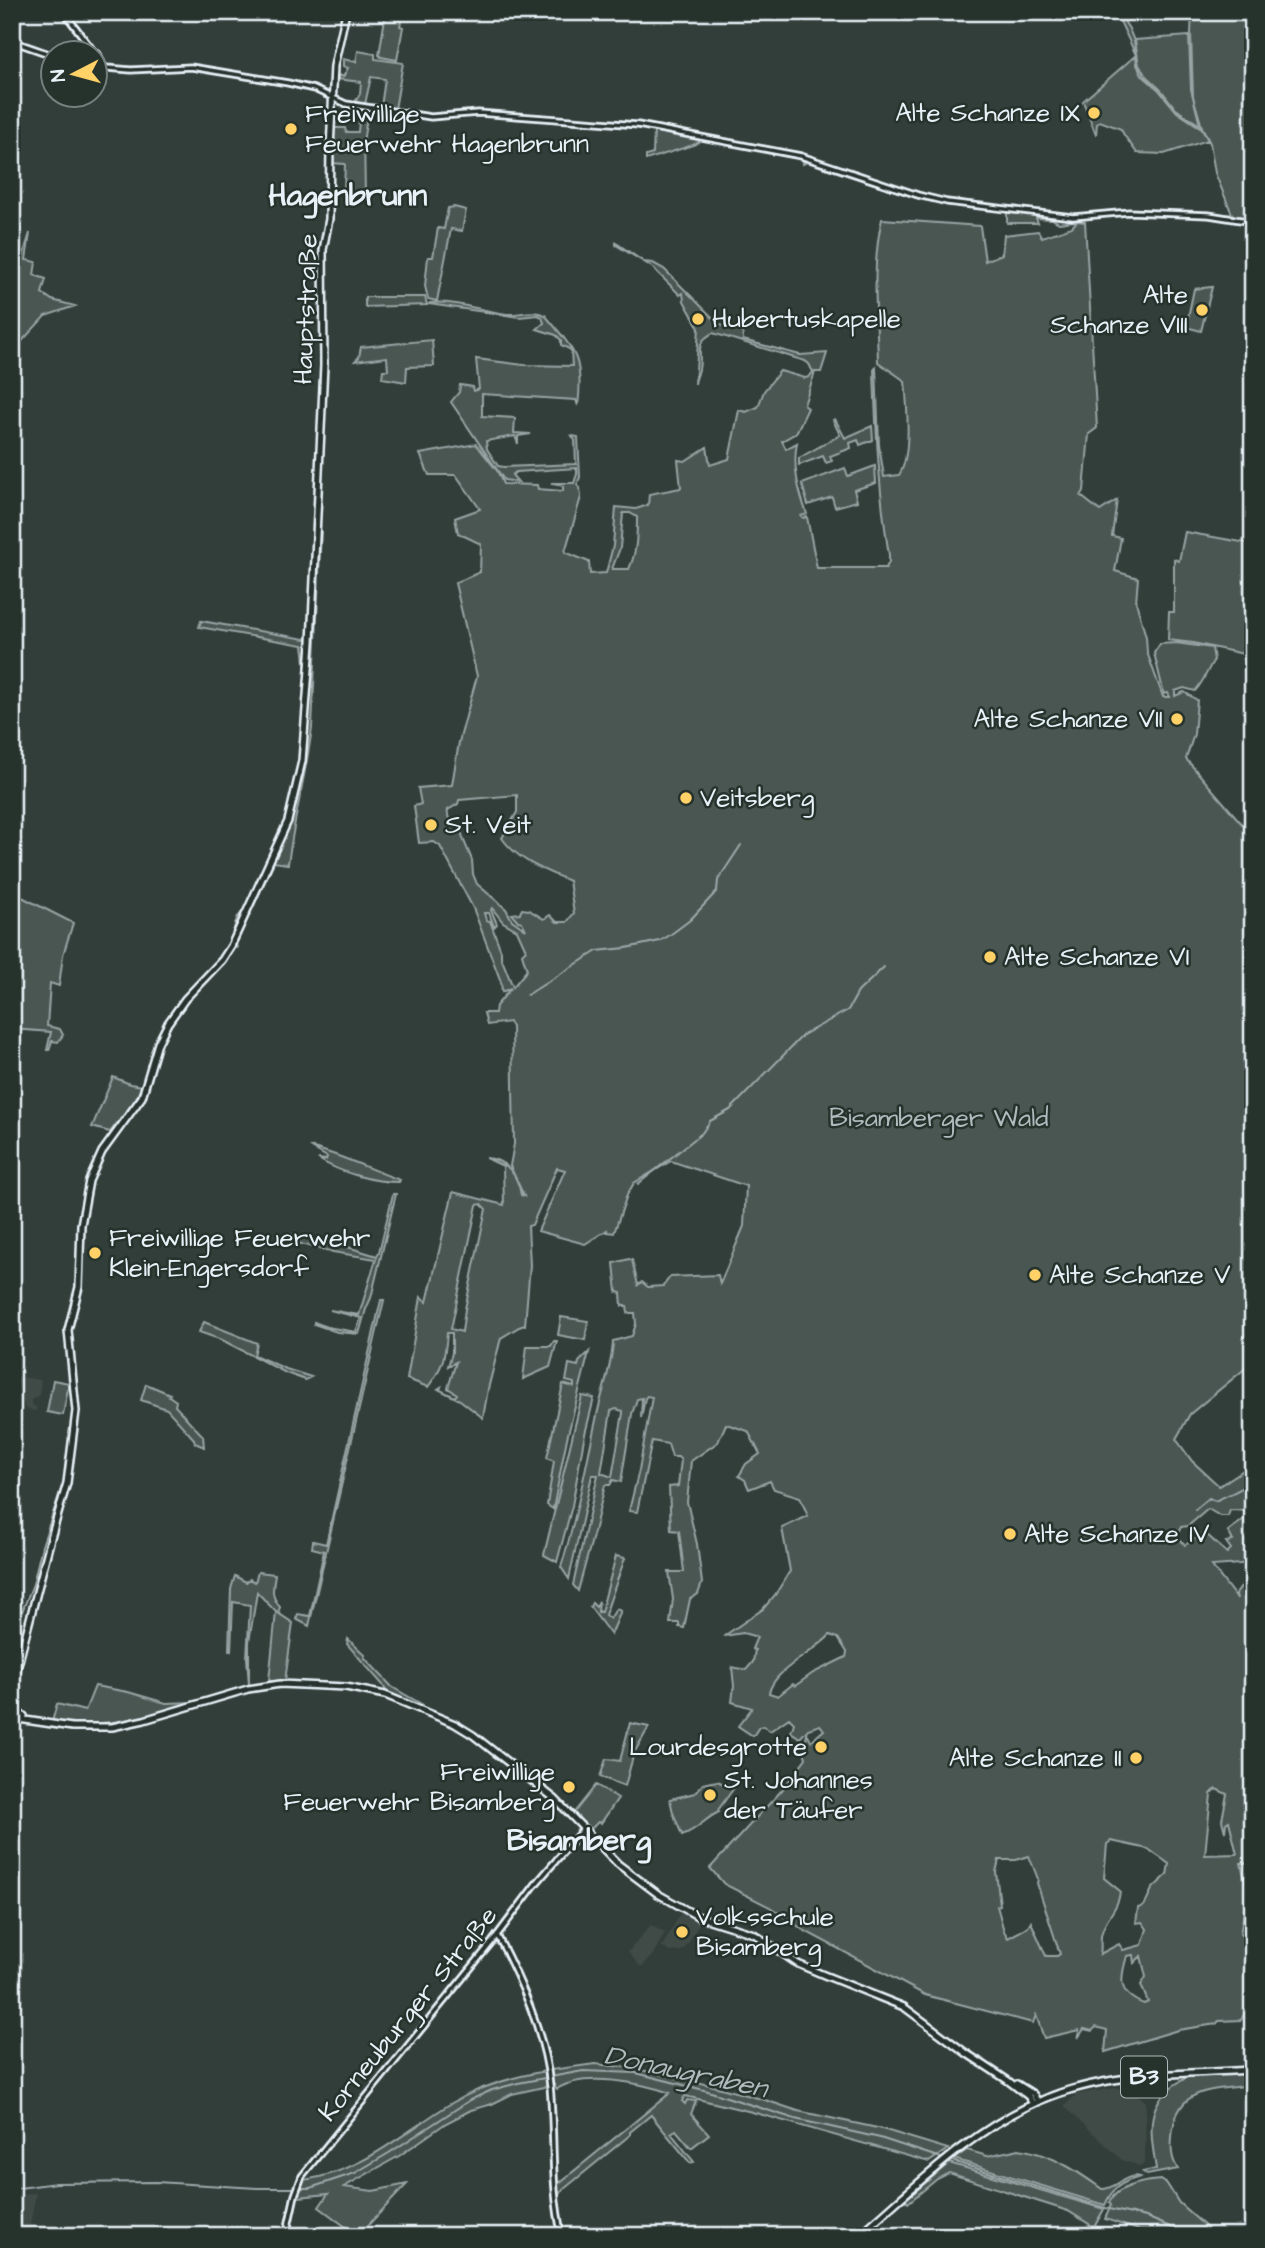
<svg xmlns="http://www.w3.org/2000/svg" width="1265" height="2248" font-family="'Architects Daughter',sans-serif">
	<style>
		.built { fill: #3f4b46 }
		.green { fill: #495651; stroke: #98a4a4; stroke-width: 2; fill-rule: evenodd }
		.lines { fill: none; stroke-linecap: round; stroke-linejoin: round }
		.stream { stroke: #9ea9ab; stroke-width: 2 }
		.minor-casing { stroke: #e8f1f8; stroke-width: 9 }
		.major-casing { stroke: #e8f1f8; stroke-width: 10 }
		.minor { stroke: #26332d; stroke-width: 3.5 }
		.major { stroke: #26332d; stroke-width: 5 }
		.poi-dot { fill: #ffd166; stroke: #26332d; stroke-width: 2.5 }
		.labels { text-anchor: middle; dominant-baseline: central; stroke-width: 5; stroke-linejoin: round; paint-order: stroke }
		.shield { fill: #26332d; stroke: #aeb8bb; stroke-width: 2 }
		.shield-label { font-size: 24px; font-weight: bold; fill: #e8f1f8 }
		.poi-label { font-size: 26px; fill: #e8f1f8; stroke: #26332d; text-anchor: start }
		.street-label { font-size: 26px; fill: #e8f1f8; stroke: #26332d }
		.park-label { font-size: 26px; fill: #b0bbbe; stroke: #26332d }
		.water-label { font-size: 28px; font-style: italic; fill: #b1bbbe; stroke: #26332d }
		.quarter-label { font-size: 30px; font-weight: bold; fill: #e8f1f8; stroke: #26332d }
	</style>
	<rect width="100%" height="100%" fill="#323e39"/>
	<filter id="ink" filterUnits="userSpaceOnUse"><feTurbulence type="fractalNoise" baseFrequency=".0143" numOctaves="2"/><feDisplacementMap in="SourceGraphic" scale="14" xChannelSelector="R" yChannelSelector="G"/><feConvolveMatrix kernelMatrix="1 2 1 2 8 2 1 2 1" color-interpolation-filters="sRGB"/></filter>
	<g filter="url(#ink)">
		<path class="built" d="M15 1376 41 1380 39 1395 31 1400 33 1406 37 1408 35 1411 25 1409Z
			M681 1912 700 1922 686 1947 681 1951 670 1952 662 1947Z
			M651 1925 665 1933 652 1956 643 1966H640L628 1952Z
			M1115 2088 1131 2089 1146 2102 1145 2163 1140 2166 1122 2160 1064 2106 1077 2094Z
			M36 2193 30 2225 46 2228 45 2236H12V2196Z"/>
		<path class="green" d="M386 12H403L400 26 403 27 397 60 381 57 379 55Z
			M1192 12H1253V219L1234 216 1232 214 1215 173 1210 143 1202 127 1193 96 1191 33Z
			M1119 13 1129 29 1134 41 1137 65 1143 76 1159 90 1177 112 1201 128 1208 140 1164 154 1137 153 1124 135 1121 129 1100 121 1097 123 1096 135 1083 101 1136 55 1117 15Z
			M1189 36 1191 89 1200 125 1176 109 1161 90 1146 76 1139 65 1135 40Z
			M358 51 375 54V59L403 63 395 109 381 107 385 79 371 77 365 104 355 102 360 94 361 82 336 79 340 75 343 77 348 68 343 66V59L356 62Z
			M360 110 368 111 364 136 365 195H352L351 190H344L345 164 331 163 333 128H345L346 132H358Z
			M654 130 700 139 699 142 693 145 646 160V156L653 154Z
			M803 161 818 162 932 200 1070 218 1074 221 1059 223 1052 219 1036 218 1038 223H1007V211L922 200 807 162 803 164Z
			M454 207 466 210 462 231 451 229 437 301 428 299 425 286 428 257H433L438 228 444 229 448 208Z
			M882 219 980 226 985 261 1002 254 1004 235 1038 231 1042 237 1072 227 1077 221 1085 222 1097 428 1089 434 1084 491 1081 496 1100 511 1117 500 1112 536 1121 538 1115 571 1138 578 1136 602 1146 637 1147 652 1163 697H1170L1168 693 1164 694 1154 653 1160 644 1176 643 1212 648 1214 660C1207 670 1204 682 1195 691L1184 688 1175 691V696L1184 692 1197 700 1194 734 1186 759 1242 824 1253 826V1362L1190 1414 1176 1439 1192 1461 1219 1486 1245 1469 1251 1473 1253 1471V1563L1212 1566 1237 1599 1236 1594 1250 1575 1253 1578V1594L1246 1599 1253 1607V1863H1241L1248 1893 1240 1934 1243 1937 1253 1938V2010L1246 2011 1241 2020 1219 2021 1216 2024 1178 2030 1105 2052 1107 2030 1096 2027 1092 2031 1084 2029 1078 2038 1079 2030 1044 2038 1036 2015 1033 2023 925 1995 805 1931 770 1907 724 1884 710 1868 782 1790 806 1758 804 1751 807 1734 811 1741 824 1730 820 1725 808 1729 800 1738 791 1732 794 1723 789 1718 770 1731 763 1726 759 1727 753 1736 738 1726 752 1708 732 1702 734 1686 732 1667 746 1670 753 1662 755 1650 752 1649 757 1637 743 1633 724 1636 763 1609 775 1595 790 1571 782 1528 808 1516 800 1497 774 1489 770 1481 749 1489 745 1480 739 1476 746 1464 760 1454 748 1431 726 1424 718 1442 691 1461 687 1502 697 1544 702 1583 698 1594 690 1599 684 1628 679 1627V1623H670L673 1599 669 1572H684L679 1531 671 1530 669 1487 678 1486 681 1460 678 1457H672L668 1444 652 1441 637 1512 629 1511 639 1470 652 1397 647 1396 645 1398 641 1418 642 1398 637 1399 632 1414 621 1482 613 1480 610 1485H605L594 1532 578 1591 573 1585 598 1475H592L569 1579 561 1567C577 1518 585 1469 596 1420 601 1393 612 1368 613 1341L632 1336 636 1324 635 1313H628L627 1306H622L621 1293 617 1292 614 1263 629 1259 632 1260 638 1285 642 1282 648 1287 663 1286 670 1277 718 1275 720 1284 744 1226 746 1186 671 1161 634 1183 627 1195 614 1233 607 1232V1230L585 1244 538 1231 565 1170 557 1168 532 1225 528 1226 530 1265 525 1325 519 1327 501 1338 488 1389 483 1418 460 1400 438 1389 441 1387 440 1390 455 1397 457 1394 448 1388 456 1362 448 1366 452 1353V1333H447C445 1358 443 1367 428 1387L407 1379 421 1297 427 1302 453 1192 504 1205 503 1166 486 1158C507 1159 518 1176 521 1195L524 1196 510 1166 514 1144 512 1027 509 1022 487 1025 484 1013H495L496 1006 511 988 502 992 501 982 473 908 440 846 434 842 419 843 414 806 421 804 418 788 452 785 459 742 477 676 455 583 480 572 481 544 458 533 455 518 480 509 456 475H429L420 454 476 444 498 472 503 484 537 485 538 489 563 491V486L551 483H574L577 474V468L516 472 512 475 518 482 504 480 451 402 459 392 460 385 473 387 474 391 479 389 476 359 524 365 572 366 571 350 561 345V340L556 335 537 329 544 323 542 317 538 315 519 317 429 304 430 303C455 300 481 311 507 314 520 315 532 309 545 315 575 351 584 358 578 406L576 400 482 394V416L515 418 514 433 531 434 518 436V444L515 436 486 441 487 449 498 466 504 467 576 464 575 440 572 436 578 437 580 477 577 485 580 488 581 497 565 552 589 562 590 574 606 573 613 546 616 507 636 509 648 505 649 494 681 488 678 460 685 461 707 447 710 465 729 459 739 410 746 412 758 407 764 391 780 371 805 378 809 377 813 372 809 364 805 361 713 333C692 343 704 357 698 373 697 377 695 380 695 384L699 328 684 301 683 293 680 295 652 267 616 245V243L644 262 653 263 664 269 719 324C727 329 736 326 743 333V340L800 355 827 353 821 372H815L804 405 808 408 796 433 782 441 786 449 797 443C792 467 799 492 807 514L801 516 803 518 807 517 817 568H886L889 562V555C879 494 876 432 874 370L876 367 879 445 884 477 899 475C912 457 907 403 905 381L878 362C877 315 871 265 882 219ZM623 513H630L637 517C637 535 637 552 629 569H612L620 548ZM517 795V812L502 838C518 861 544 870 569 881L574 913 567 922H557L550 915 544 919 529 910 522 909 520 913 512 914 518 921 522 922 526 930 512 920 506 909 477 884 473 874 472 860 464 841 460 828C454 824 446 820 448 810L458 804 459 800ZM492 908 503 922 517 930 526 950 522 954 527 970 513 987 501 957V951L490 921 486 920 484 913H489L494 927 497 924 491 910ZM481 1204 486 1209 465 1309 462 1332 451 1329 477 1205ZM616 1409 623 1411V1413L612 1477 601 1473 611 1411ZM1208 1509 1220 1516H1228L1230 1510 1252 1511 1250 1515 1228 1531 1233 1541 1226 1542 1231 1549 1227 1553 1205 1533 1185 1545 1177 1535 1181 1527 1188 1526ZM830 1635 838 1638 847 1652 846 1657 813 1673 795 1686 793 1684 778 1696 769 1693C774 1669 814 1653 830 1635ZM1216 1789 1227 1794 1222 1820 1225 1832 1226 1823 1229 1821 1237 1854 1205 1855 1211 1794ZM1111 1841 1148 1849 1169 1864 1167 1875 1152 1889 1144 1906 1138 1908 1136 1923 1142 1922 1147 1929 1142 1945 1123 1950 1119 1944 1100 1954C1102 1947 1099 1940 1102 1932 1107 1916 1119 1908 1120 1891L1104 1878 1107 1844ZM1029 1856 1038 1879 1037 1883 1060 1954 1057 1956H1046L1031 1922 1028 1927 1008 1938 1004 1931 997 1906 1000 1905 996 1872 999 1860H1016ZM1133 1955 1134 1963 1141 1956 1146 1977 1141 1985 1148 2002 1144 2004C1117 1994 1120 1979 1127 1956Z
			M30 233 26 260 36 262 34 275 46 279 42 293 52 300 75 306 45 316 12 352V317L19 313 18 272Z
			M1212 287 1201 331 1186 327 1194 289Z
			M365 297H425L427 305 365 307Z
			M432 340 434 366 407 367 406 382 382 378 383 370H388L387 357 355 361 359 357 361 347Z
			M835 419 845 438 872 426 873 440 860 445 858 440 850 443 851 448 830 456 832 461 826 463 823 456 799 465V458L840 435 833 420Z
			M875 466 876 483 854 490 857 501 835 507 832 497 808 505 802 484 845 468 848 476Z
			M321 531 312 728C306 774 294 818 288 864L274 862 236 944 237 948 227 946 230 942 237 918 244 910C258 880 273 851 285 821 301 780 310 689 303 645L199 627 201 621 305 639 308 638 313 532Z
			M1185 532 1253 544V656L1193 643 1168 640 1169 612H1174V559L1179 561Z
			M12 892 73 923 63 955 59 986 50 983 47 1026 60 1029 63 1035 58 1042 52 1041 49 1050H47L51 1032 12 1029Z
			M113 1077 130 1084 142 1086 135 1100 110 1132 92 1127Z
			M310 1147C341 1155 369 1169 400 1180L399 1182C373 1182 341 1173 318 1159L326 1160 327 1157Z
			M393 1194H396L371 1298 366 1309 359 1334 337 1332 314 1324V1322L327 1327 356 1332 361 1318 330 1310 359 1315 376 1259 333 1252 289 1241 290 1234 341 1245 377 1256 379 1252Z
			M381 1300H384L309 1626 296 1619 298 1614 310 1616 324 1551 312 1548 313 1541 326 1544Z
			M561 1317 588 1321 585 1340 558 1335Z
			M204 1322 257 1343 254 1355 286 1369 311 1377 305 1380 286 1373 222 1340 199 1332Z
			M554 1341H557L550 1367 523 1379 527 1346H551Z
			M589 1352 567 1438 553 1509 547 1505 554 1461 547 1458 563 1384 574 1387V1383L566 1381 569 1364 578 1366 579 1362Z
			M53 1380 69 1383 63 1415 47 1412Z
			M146 1384 170 1394 169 1396 176 1401 175 1406 203 1436 204 1447 195 1443 194 1439 167 1409 141 1400Z
			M582 1396 594 1398 584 1438 572 1506 557 1562 544 1555Z
			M616 1556 625 1558 605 1615 610 1619 616 1609 621 1611 611 1635 590 1607 592 1603 596 1607 599 1601 598 1612H601Z
			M258 1572 275 1574C273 1589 270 1595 280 1607L278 1613 293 1623 285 1681H269L276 1612 257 1592 249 1642V1685L247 1658 250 1605 233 1602 231 1651 229 1650 231 1589 235 1576 246 1582 250 1579 255 1582Z
			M348 1639 365 1655 364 1657 392 1687 423 1705 422 1710 386 1691 383 1685 347 1644Z
			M95 1686 128 1692 166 1703 195 1702C142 1718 108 1728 52 1722L57 1704 85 1711Z
			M630 1723 649 1727 634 1753 625 1786 600 1777 606 1759 620 1761Z
			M717 1781 734 1788 718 1810 719 1812C705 1818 698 1830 682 1835L673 1813 670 1799 695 1793 703 1784Z
			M596 1785 618 1798 601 1823 598 1822 590 1830 573 1814Z
			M595 2064 632 2068 710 2085 765 2100 798 2111 882 2129 948 2149 929 2162 752 2112 685 2096 682 2101 685 2104 687 2100 696 2101 691 2114 709 2134 691 2148 676 2130 671 2133 694 2162 690 2163 651 2115 630 2132V2135L558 2194V2184L670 2093C641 2083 584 2071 557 2089L552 2082 550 2070Z
			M546 2071 548 2086 512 2094 492 2104 471 2110 446 2123 399 2156 344 2187 373 2191 407 2184 358 2236 319 2207 328 2194 298 2197 304 2180C362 2172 401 2134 450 2104 480 2086 511 2077 546 2071Z
			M1253 2071V2085C1211 2091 1176 2085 1172 2137 1171 2148 1171 2159 1178 2169L1147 2175 1143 2172 1156 2169C1151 2135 1143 2103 1179 2082 1183 2080 1188 2076 1193 2075 1211 2070 1234 2072 1253 2071Z
			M1019 2149C1051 2154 1076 2170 1102 2189 1116 2189 1126 2173 1140 2177 1122 2182 1112 2188 1105 2205L954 2159 967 2150 987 2156Z
			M949 2163 1104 2209 1092 2231 1089 2224 1068 2211 949 2173 937 2179 908 2203 905 2200Z
			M1161 2180 1167 2184 1179 2203 1216 2236H1157L1105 2219 1111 2205 1109 2203C1116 2186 1144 2181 1161 2180Z"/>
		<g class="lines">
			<path class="stream" d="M80 30 87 38
				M527 995 597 951 626 948 660 941 670 935 690 920 717 891 718 880 741 845
				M638 1184 702 1133 710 1121 730 1110 803 1035 848 1010 858 992 884 967
				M1195 1510 1209 1498 1215 1501C1231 1493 1239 1492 1253 1479
				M12 1637 33 1584 42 1546 61 1489
				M949 2160 1109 2209 1146 2217 1192 2236
				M12 2189 56 2183 156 2182 257 2188H310L355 2173 389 2153 470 2100 492 2090 518 2083 583 2071 636 2073 708 2091 795 2119 880 2138 944 2159"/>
			<defs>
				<path id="minor" d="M64 12 94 52
					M12 41 52 55
					M95 52 98 54 103 66
					M94 64 107 68 131 70 191 67 288 83 314 89 346 104 431 117 478 113 638 125 801 156 918 195 947 202 1073 217 1129 212 1209 215 1253 222
					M497 1935C521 1981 545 2034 550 2086 555 2136 550 2187 562 2236
					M286 2236 295 2195 302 2176 492 1942 535 1885 583 1829"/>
				<path id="major" d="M12 1688 51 1538 67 1483 76 1411 68 1330 79 1287 81 1225 89 1181 102 1152 142 1097 158 1043 168 1023 185 999 222 960 231 946 288 821 302 761 311 643 324 365 323 250 329 219 330 149 334 66 346 12
					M12 1711 24 1716
					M12 1718 72 1727H112L144 1720 248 1689 280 1684 346 1687 385 1695 455 1724 473 1735 555 1799 618 1864 658 1894 697 1916 754 1934 798 1964 824 1975 904 2007 966 2053 1007 2080 1028 2096 1033 2104
					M1017 2084 1033 2094 1038 2102
					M858 2236C915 2187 972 2129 1042 2100 1107 2072 1183 2074 1253 2070"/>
			</defs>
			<use href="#minor" class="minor-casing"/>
			<use href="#major" class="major-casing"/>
			<use href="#minor" class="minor"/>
			<use href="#major" class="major"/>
		</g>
	</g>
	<g class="poi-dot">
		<circle cx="1094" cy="113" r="7"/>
		<circle cx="291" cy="129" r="7"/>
		<circle cx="1202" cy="310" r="7"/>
		<circle cx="698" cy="319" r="7"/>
		<circle cx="1177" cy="719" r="7"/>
		<circle cx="686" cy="798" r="7"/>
		<circle cx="431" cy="825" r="7"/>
		<circle cx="990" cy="957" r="7"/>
		<circle cx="95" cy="1253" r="7"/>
		<circle cx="1035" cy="1275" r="7"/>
		<circle cx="1010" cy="1534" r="7"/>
		<circle cx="821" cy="1747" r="7"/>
		<circle cx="1136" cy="1758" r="7"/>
		<circle cx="569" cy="1787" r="7"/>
		<circle cx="710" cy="1795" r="7"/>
		<circle cx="682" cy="1932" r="7"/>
	</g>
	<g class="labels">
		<rect class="shield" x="1121" y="2056.5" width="46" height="41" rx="5"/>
		<g class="shield-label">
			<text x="1144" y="2077">B3</text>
		</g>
		<g class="poi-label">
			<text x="1080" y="113" text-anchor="end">Alte Schanze IX</text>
			<text x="305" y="114">Freiwillige<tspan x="305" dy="30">Feuerwehr Hagenbrunn</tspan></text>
			<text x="1188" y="295" text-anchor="end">Alte<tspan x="1188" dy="30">Schanze VIII</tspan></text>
			<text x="712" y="319">Hubertuskapelle</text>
			<text x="1163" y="719" text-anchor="end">Alte Schanze VII</text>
			<text x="700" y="798">Veitsberg</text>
			<text x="445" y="825">St. Veit</text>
			<text x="1004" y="957">Alte Schanze VI</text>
			<text x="109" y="1238">Freiwillige Feuerwehr<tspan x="109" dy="30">Klein-Engersdorf</tspan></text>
			<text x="1049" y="1275">Alte Schanze V</text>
			<text x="1024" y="1534">Alte Schanze IV</text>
			<text x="807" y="1747" text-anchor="end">Lourdesgrotte</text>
			<text x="1122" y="1758" text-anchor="end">Alte Schanze II</text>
			<text x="555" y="1772" text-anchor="end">Freiwillige<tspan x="555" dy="30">Feuerwehr Bisamberg</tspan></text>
			<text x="724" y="1780">St. Johannes<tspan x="724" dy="30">der Täufer</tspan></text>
			<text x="696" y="1917">Volksschule<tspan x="696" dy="30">Bisamberg</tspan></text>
		</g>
		<g class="street-label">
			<text transform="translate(306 309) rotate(-88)">Hauptstraße</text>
			<text transform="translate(408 2014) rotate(-51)">Korneuburger Straße</text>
		</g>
		<g class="park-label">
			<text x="939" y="1118">Bisamberger Wald</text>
		</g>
		<g class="water-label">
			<text transform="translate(686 2072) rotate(12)">Donaugraben</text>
		</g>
		<g class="quarter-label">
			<text x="348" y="196">Hagenbrunn</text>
			<text x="579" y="1841">Bisamberg</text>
		</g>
	</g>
	<rect width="1265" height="2248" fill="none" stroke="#26332d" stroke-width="42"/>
	<rect x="21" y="21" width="1223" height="2206" fill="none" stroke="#e8f1f8" stroke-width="2.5" filter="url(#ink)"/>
	<g transform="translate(74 74) rotate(264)"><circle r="33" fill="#26332d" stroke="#747f7e" stroke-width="2"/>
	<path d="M0-5L12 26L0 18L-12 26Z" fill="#ffd166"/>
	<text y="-10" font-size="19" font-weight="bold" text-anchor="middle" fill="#e8f1f8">N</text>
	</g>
</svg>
